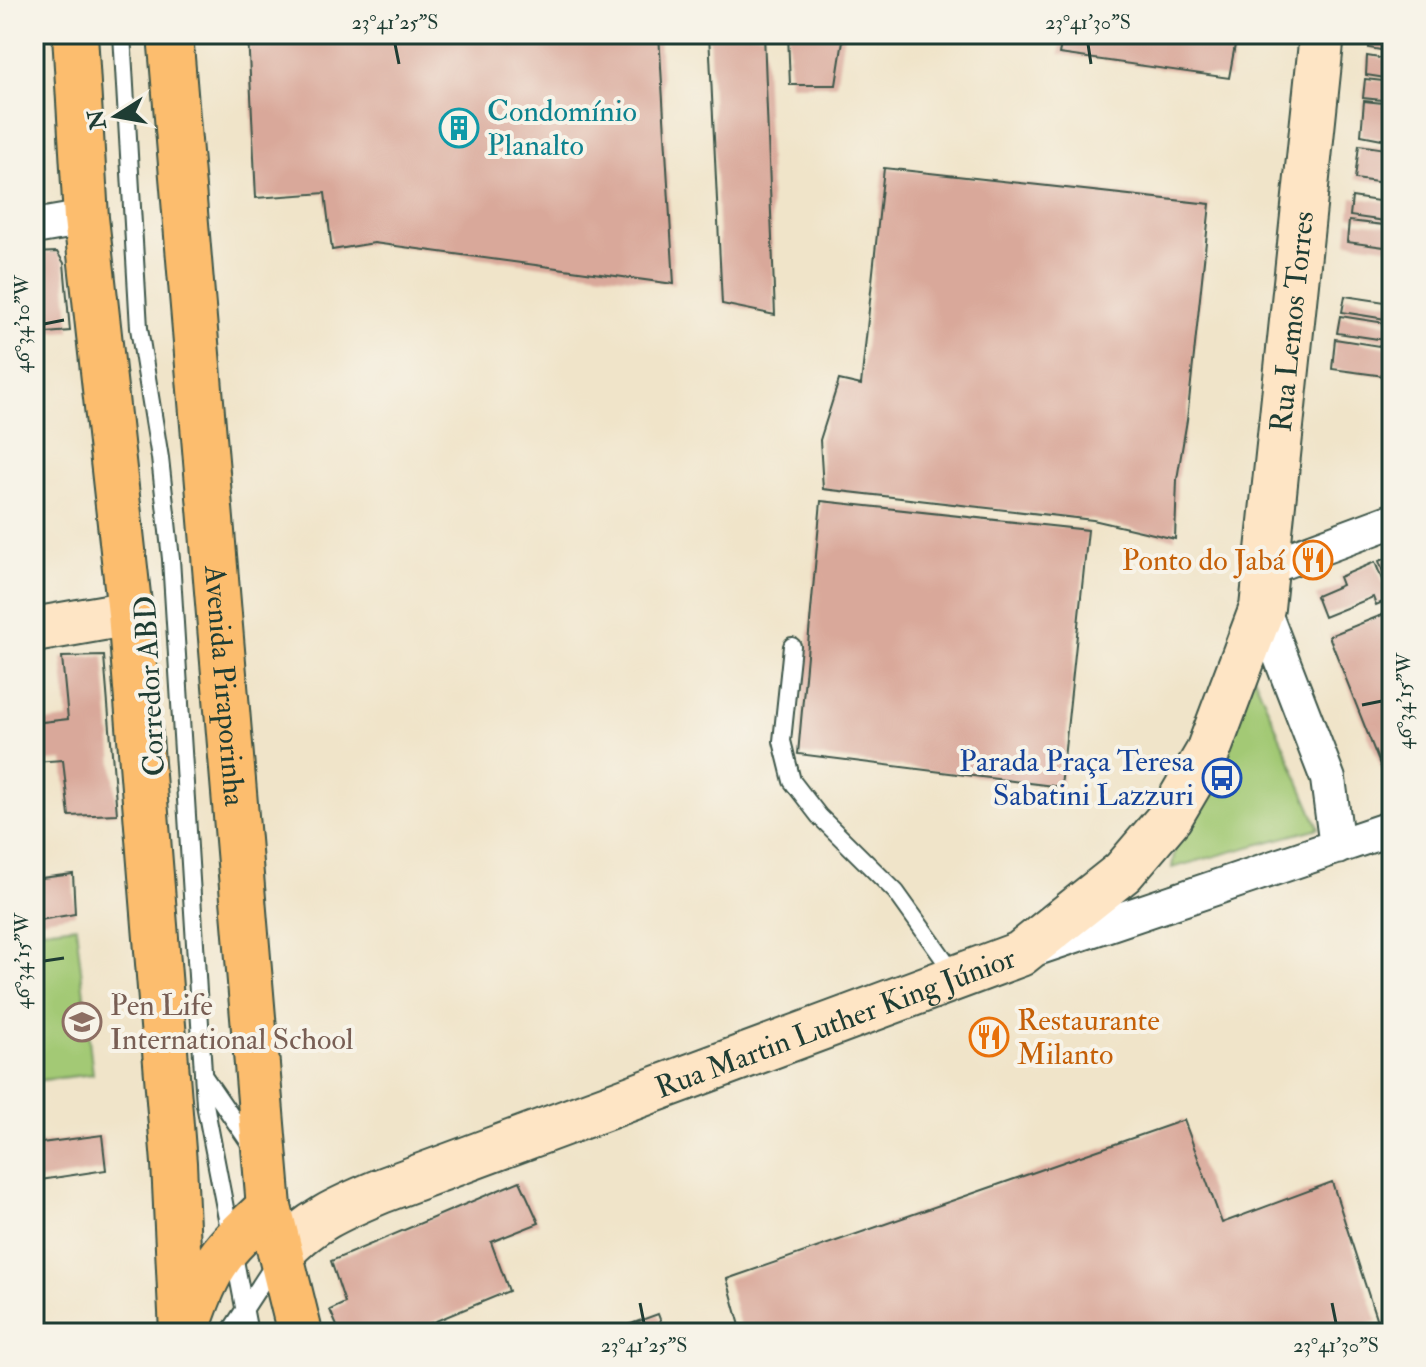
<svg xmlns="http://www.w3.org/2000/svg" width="1426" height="1367" font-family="'IM FELL Double Pica',serif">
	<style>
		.green { fill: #a3c974; stroke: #618354; stroke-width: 2 }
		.building { fill: #d9a89a }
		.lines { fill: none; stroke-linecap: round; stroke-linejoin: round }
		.lane-casing { stroke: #3e564a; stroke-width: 20 }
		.street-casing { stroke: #3e564a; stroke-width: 38 }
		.secondary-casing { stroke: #3e564a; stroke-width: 48 }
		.primary-casing { stroke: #3e564a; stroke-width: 48 }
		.lane { stroke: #fff; stroke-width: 16 }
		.street { stroke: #fff; stroke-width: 34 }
		.secondary { stroke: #fee5c5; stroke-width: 44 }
		.primary { stroke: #fcbd6e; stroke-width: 44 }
		.ticks { fill: none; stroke: #1f3d34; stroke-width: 3 }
		.labels { text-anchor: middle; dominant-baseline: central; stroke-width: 8; stroke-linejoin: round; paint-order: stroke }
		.culture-label { font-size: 30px; fill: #0d838f; stroke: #f7f3e8; text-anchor: start }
		.street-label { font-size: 30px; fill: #1f3d34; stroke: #f7f3e8 }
		.food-label { font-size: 30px; fill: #c56008; stroke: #f7f3e8; text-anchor: end }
		.transit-label { font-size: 30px; fill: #164399; stroke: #f7f3e8; text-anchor: end }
		.education-label { font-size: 30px; fill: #785e54; stroke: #f7f3e8; text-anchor: start }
		.neatline { fill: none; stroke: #1f3d34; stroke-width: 3 }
		.ticks-label { font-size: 20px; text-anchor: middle; fill: #1f3d34 }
	</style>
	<rect width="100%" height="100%" fill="#f7f3e8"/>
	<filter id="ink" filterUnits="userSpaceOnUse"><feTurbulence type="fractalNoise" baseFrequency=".0125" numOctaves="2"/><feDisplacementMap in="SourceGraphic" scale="16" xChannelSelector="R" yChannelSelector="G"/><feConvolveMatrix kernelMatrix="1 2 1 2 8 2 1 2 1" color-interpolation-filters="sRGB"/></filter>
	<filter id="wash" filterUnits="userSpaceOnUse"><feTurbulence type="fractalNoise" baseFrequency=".006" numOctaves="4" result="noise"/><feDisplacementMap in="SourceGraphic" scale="32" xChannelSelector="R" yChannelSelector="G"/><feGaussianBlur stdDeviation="1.8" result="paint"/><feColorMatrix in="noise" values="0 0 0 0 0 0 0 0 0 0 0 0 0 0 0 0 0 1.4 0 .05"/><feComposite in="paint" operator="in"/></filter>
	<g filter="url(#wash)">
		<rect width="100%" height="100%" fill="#f0e4c9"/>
		<path class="green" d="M1254 676 1319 828 1172 868 1177 837Z
			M76 926 93 1074 34 1081V931Z"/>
		<g id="blocks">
			<path class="building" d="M248 34H659L674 284 374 243 332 250 325 193 256 198Z
				M709 34H764L775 315 722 304Z
				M788 34H844L836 85H790Z
				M1063 34H1237L1229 78 1059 54Z
				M1370 34H1392V52L1369 48Z
				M1367 56 1392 60V79L1366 75Z
				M1365 79 1392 82V101L1363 98Z
				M1364 101 1392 104V141L1361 135Z
				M1359 145 1392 150V184L1355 179Z
				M884 168 1210 204 1187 420 1177 479 1175 539 1093 520 823 489 820 440 839 380 861 385Z
				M1352 197 1392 203V222L1350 216Z
				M1349 221 1392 226V248L1347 242Z
				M57 252 64 263 70 331 34 334V253Z
				M1345 296 1392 303V320L1342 312Z
				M1340 316 1392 324V341L1337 333Z
				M1335 339 1392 348V377L1332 369Z
				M821 501 1088 530 1061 787 798 754Z
				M1392 556V595L1379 561Z
				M1375 562 1390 599 1376 605 1373 597 1324 617 1316 596 1342 585 1339 577Z
				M1392 611V795L1329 636Z
				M104 656 117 814 69 816 63 760 34 762V723L68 719 62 657Z
				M34 795 41 834 34 835Z
				M73 874 75 914 34 921V879Z
				M1184 1120 1222 1223 1332 1182 1377 1321 1344 1333H742L727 1279Z
				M102 1135 106 1170 34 1181V1144Z
				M520 1181 539 1223 491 1242 509 1291 407 1333H340L330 1310 345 1303 331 1261Z
				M658 1314 665 1333H606Z"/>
		</g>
	</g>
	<g filter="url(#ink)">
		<use href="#blocks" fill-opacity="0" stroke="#3e564a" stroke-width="2"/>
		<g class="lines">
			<defs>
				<path id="lane" d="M122 34 139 328 160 458 171 559 205 1104 249 1333
					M792 646 782 741 792 781 819 816 896 892 956 976
					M203 1075 251 1145
					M229 1333 276 1261"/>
				<path id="street" d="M34 227 86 218
					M1266 568 1392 521
					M1262 608 1328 779 1337 847
					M1040 947 1392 828"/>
				<g id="secondary">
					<path d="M34 630 130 613"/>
					<path id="s1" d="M281 1254C307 1222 343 1207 381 1191L1020 954 1123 872 1170 817 1207 754 1262 608 1322 34"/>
				</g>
				<g id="primary">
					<path d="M75 34 86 218 130 613 174 1163 182 1333"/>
					<path id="s2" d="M170 34 269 1207 300 1333"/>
					<path d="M189 1324C210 1261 222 1251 269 1207"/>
				</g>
			</defs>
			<use href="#lane" class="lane-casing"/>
			<use href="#street" class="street-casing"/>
			<use href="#secondary" class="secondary-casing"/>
			<use href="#primary" class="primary-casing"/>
			<use href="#lane" class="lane"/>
			<use href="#street" class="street"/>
			<use href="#secondary" class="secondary"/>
			<use href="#primary" class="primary"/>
		</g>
	</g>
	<path class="ticks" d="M395 44 399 64M1088 44 1091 64M44 324 64 320M1362 705 1382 701M44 961 64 958M640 1303 644 1323M1332 1303 1336 1323"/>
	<defs>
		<symbol id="building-ring" viewBox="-11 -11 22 22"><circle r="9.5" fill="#f7f3e8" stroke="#0f9aa8" stroke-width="1.5"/><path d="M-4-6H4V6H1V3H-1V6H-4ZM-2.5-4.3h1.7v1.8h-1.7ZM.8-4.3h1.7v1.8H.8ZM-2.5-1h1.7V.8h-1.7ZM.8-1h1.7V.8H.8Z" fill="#0f9aa8"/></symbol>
		<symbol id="restaurant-ring" viewBox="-11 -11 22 22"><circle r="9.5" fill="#f7f3e8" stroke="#e8710a" stroke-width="1.5"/><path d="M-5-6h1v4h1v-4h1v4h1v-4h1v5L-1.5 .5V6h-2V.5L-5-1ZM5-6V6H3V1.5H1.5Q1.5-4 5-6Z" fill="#e8710a"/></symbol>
		<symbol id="bus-ring" viewBox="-11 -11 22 22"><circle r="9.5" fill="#f7f3e8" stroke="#1a4fb4" stroke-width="1.5"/><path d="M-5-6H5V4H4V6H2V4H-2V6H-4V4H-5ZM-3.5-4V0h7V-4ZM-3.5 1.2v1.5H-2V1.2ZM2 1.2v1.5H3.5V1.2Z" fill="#1a4fb4"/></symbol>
		<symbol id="school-ring" viewBox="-11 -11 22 22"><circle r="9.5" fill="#f7f3e8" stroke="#8d6e63" stroke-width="1.5"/><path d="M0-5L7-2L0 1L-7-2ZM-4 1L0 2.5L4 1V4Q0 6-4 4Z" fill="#8d6e63"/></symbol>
	</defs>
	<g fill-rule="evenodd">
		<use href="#building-ring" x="437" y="106" width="44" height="44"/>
		<use href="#restaurant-ring" x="1291" y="538" width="44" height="44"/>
		<use href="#bus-ring" x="1200" y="756" width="44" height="44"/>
		<use href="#school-ring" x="60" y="1000" width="44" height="44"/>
		<use href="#restaurant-ring" x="967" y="1015" width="44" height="44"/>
	</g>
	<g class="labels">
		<g class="culture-label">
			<text x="487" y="111">Condomínio<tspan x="487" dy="34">Planalto</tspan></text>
		</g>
		<g class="street-label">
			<text stroke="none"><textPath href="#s1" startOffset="1522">Rua Lemos Torres</textPath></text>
			<text stroke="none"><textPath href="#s2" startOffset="654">Avenida Piraporinha</textPath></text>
			<text transform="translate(150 686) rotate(-93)">Corredor ABD</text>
			<text stroke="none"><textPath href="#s1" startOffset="604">Rua Martin Luther King Júnior</textPath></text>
		</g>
		<g class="food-label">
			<text x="1285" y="560">Ponto do Jabá</text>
			<text x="1017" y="1020" text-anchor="start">Restaurante<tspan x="1017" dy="34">Milanto</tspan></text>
		</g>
		<g class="transit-label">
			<text x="1194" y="761">Parada Praça Teresa<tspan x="1194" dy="34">Sabatini Lazzuri</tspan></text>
		</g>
		<g class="education-label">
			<text x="110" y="1005">Pen Life<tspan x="110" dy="34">International School</tspan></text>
		</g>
	</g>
	<rect width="1426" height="1367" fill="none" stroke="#f7f3e8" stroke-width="88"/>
	<g transform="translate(116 116) rotate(259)" stroke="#f7f3e8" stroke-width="6" paint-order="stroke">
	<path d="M0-6L14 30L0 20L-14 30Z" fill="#1f3d34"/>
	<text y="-12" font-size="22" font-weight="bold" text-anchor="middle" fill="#1f3d34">N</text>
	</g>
	<rect x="44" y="44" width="1338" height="1279" class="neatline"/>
	<g class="ticks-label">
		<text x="395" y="29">23°41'25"S</text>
		<text x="1088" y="29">23°41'30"S</text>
		<text transform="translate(22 324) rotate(-90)" y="7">46°34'10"W</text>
		<text transform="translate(1404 701) rotate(-90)" y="7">46°34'15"W</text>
		<text transform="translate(22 961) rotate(-90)" y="7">46°34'15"W</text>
		<text x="644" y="1352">23°41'25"S</text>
		<text x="1336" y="1352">23°41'30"S</text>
	</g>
</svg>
